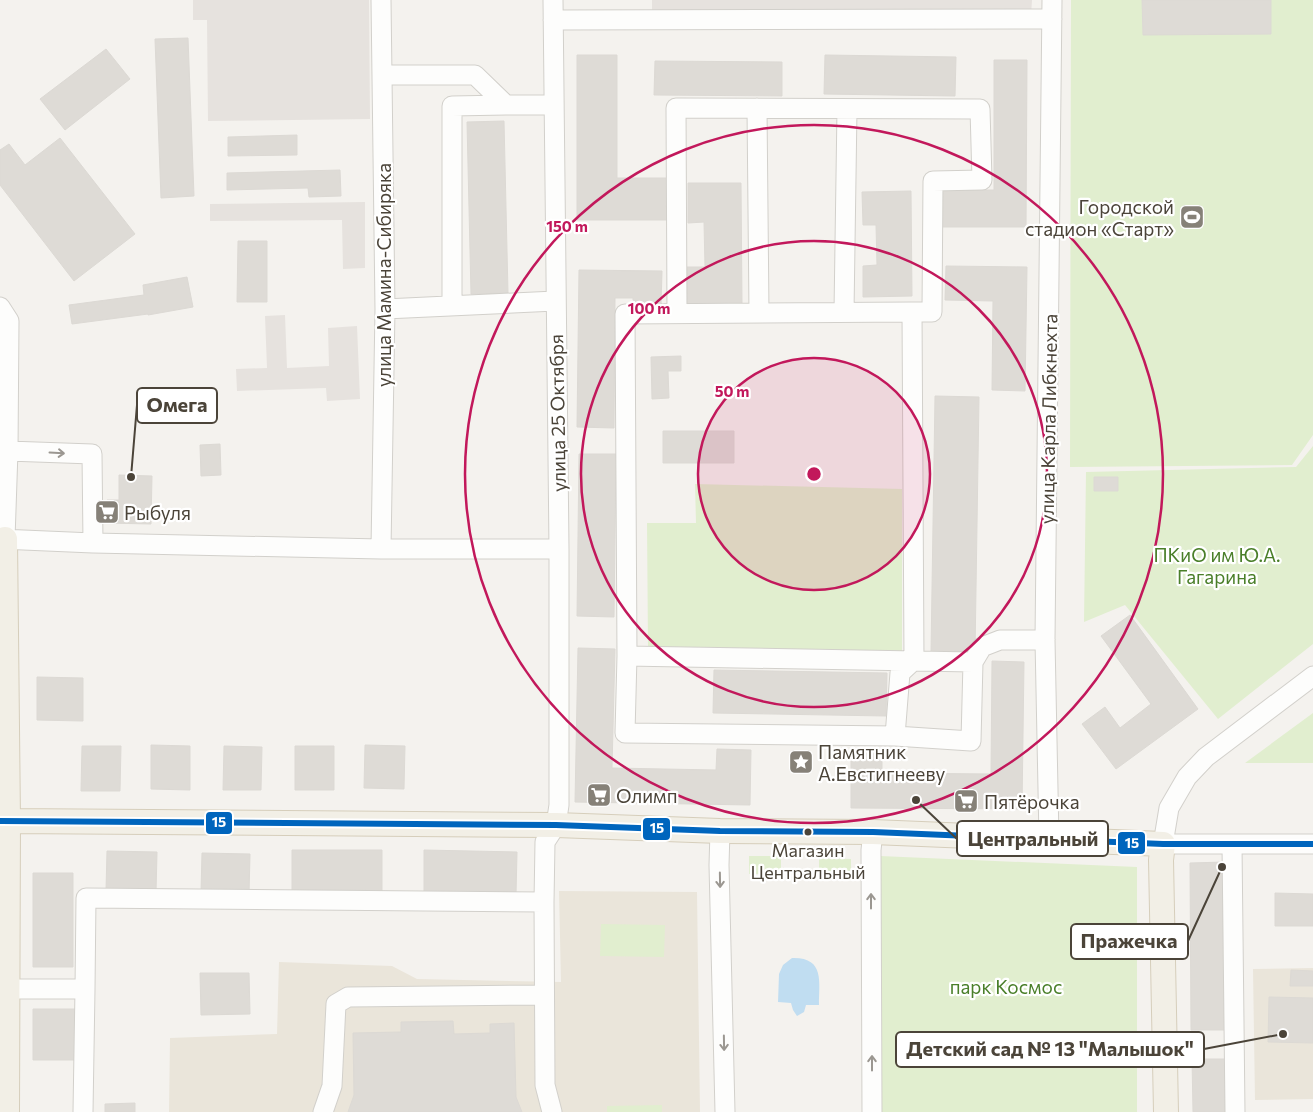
<svg xmlns="http://www.w3.org/2000/svg" width="1313" height="1112" font-family="Commissioner,sans-serif">
	<style>
		.industrial { fill: #e6e2de }
		.education { fill: #eae5da }
		.green { fill: #e1eecf }
		.water { fill: #c0ddf1 }
		.building { fill: #dedbd6; stroke: #dcd9d4 }
		.lines { fill: none; stroke-linecap: round; stroke-linejoin: round }
		.minor-casing { stroke: #d2d0cb; stroke-width: 21 }
		.major-casing { stroke: #d6cebb; stroke-width: 26 }
		.minor { stroke: #fdfdfc; stroke-width: 19 }
		.major { stroke: #f2efe6; stroke-width: 24 }
		.bus-1-casing { stroke: #fff; stroke-width: 10 }
		.bus-1 { stroke: #0065bd; stroke-width: 6 }
		.oneway { stroke: #9b9791 }
		.ring { fill: none; stroke: #c2185b; stroke-width: 2.5 }
		.bus-dot { fill: #4b4439; stroke: #fff; stroke-width: 2 }
		.labels { text-anchor: middle; dominant-baseline: central; stroke-width: 4.5; stroke-linejoin: round; paint-order: stroke }
		.bus-label { font-size: 18px; fill: #4b4439; stroke: #fff }
		.poi-label { font-size: 19px; fill: #4b4439; stroke: #fff; text-anchor: start }
		.street-label { font-size: 19px; fill: #4b4439; stroke: #fff }
		.park-label { font-size: 19px; fill: #4a7f2a; stroke: #fff }
		.centre { fill: #c2185b; stroke: #fff; stroke-width: 2.5 }
		.ring-label { font-size: 15px; text-anchor: middle; font-weight: bold; fill: #c2185b; stroke: #fff; stroke-width: 4.5; stroke-linejoin: round; paint-order: stroke }
		.leader { fill: none; stroke: #4b4439; stroke-width: 2 }
		.callout-dot { fill: #4b4439; stroke: #fff; stroke-width: 2 }
		.callout { fill: #fff; stroke: #4b4439; stroke-width: 2 }
		.callout-label { font-size: 20px; text-anchor: middle; font-weight: bold; fill: #4b4439 }
		.line-badge { stroke: #fff; stroke-width: 2 }
		.badge-label { font-size: 14px; text-anchor: middle; font-weight: bold; fill: #fff }
	</style>
	<rect width="100%" height="100%" fill="#f4f2ee"/>
	<path class="industrial" d="M193 0H369L370 119 208 121 207 20H193Z
		M652 0H1032L1031 15 652 10Z
		M365 202V268L343 269 342 220 210 221V204Z
		M285 315 287 368 329 366 328 328 357 326 360 399 327 401 326 388 237 391 236 369 267 368 265 316Z"/>
	<path class="education" d="M559 891 697 892 700 1112H169L170 1038 277 1034 279 962 392 966 417 979 561 982Z
		M1313 968V1099L1255 1100 1253 969Z"/>
	<path class="green" d="M1071 0H1313V435L1292 465 1070 467Z
		M1313 446V644L1218 719 1125 605 1084 622 1086 472 1296 467Z
		M695 484 902 489V653L648 647 647 523H696Z
		M1313 713V763H1245Z
		M749 856H781V874H749Z
		M880 856 1137 867V1112H880Z
		M819 858 851 859V878L819 877Z
		M601 924 665 925 664 957 600 956Z
		M662 1105V1112H607V1106Z"/>
	<path class="water" d="M792 958C825 957 819 982 819 1005H806L804 1012 797 1016 793 1010 791 1003 778 1002 779 974 783 965Z"/>
	<path class="building" d="M1142 0H1271V34L1143 35Z
		M188 38 194 196 161 198 155 39Z
		M106 49 130 79 65 130 40 99Z
		M577 55H617V178H667V220H577Z
		M825 55 956 57 955 96 824 94Z
		M994 60H1027L1026 227H939V190H994Z
		M655 61 782 62V96L654 95Z
		M504 121 508 293 471 294 467 122Z
		M297 135V155L228 156V137Z
		M60 138 135 234 74 281 0 185V150L9 144 25 165Z
		M340 170 341 196 309 197 308 188 227 190V173Z
		M688 183H741L742 304 687 305V267H705L704 222 688 223Z
		M911 191 912 296 863 297V266L877 265 876 225H863L862 192Z
		M238 241H267V302H237Z
		M946 266 1027 267 1025 391 992 390 993 301 945 300Z
		M579 270 662 271 661 305H633V298H615L614 428 577 427Z
		M187 277 193 307 148 315V314L72 324 69 305 144 295 143 285Z
		M681 356V371H668L669 398 652 399 651 357Z
		M935 396 979 397 975 653 931 652Z
		M663 431H734V463H663Z
		M220 444 221 475 201 476 200 445Z
		M579 454H616L614 617 577 616Z
		M119 475 152 476 151 524 106 523 107 500H119Z
		M1094 477H1118V491H1094Z
		M1130 615 1198 709 1116 769 1082 724 1105 707 1120 728 1151 704 1101 636Z
		M578 648 615 649 612 768 716 770 717 749 751 750 750 805 575 802Z
		M992 661 1024 662 1022 809 851 808V750H882V773L991 774Z
		M714 670 887 673 886 716 713 713Z
		M37 677 83 678V721L37 720Z
		M151 745 190 746V790L151 789Z
		M365 745 405 746 404 789 364 788Z
		M82 746H121L120 791H81Z
		M224 746 262 747 261 790H223Z
		M295 746H334V790H295Z
		M292 850H382V892H292Z
		M424 850 517 852 516 894 424 893Z
		M107 851 157 852 156 892 106 891Z
		M202 853 250 854 249 894 201 893Z
		M1225 862 1226 1030H1191L1190 863Z
		M33 873H73V967H33Z
		M1275 893 1313 894V926H1275Z
		M1291 970 1313 971V986H1290Z
		M200 973H249L250 1014 201 1015Z
		M1269 997 1313 998V1043L1268 1042Z
		M33 1009H76V1060H33Z
		M453 1021 454 1034 490 1033V1024L514 1023 516 1097 522 1112H348L354 1095 353 1033 401 1032V1022Z
		M1192 1059H1226L1227 1112H1193Z
		M135 1103V1112H105V1104Z"/>
	<g class="lines">
		<defs>
			<path id="minor" d="M381 0 385 309 381 549
				M553 20 1052 19
				M382 75H475L506 105H553
				M757 108 759 313
				M452 306V106L506 105
				M0 307 9 321 8 451 5 539
				M385 309 555 301
				M844 312 847 109
				M677 313 676 108 980 109 982 180 933 181 932 312H912
				M8 451 92 454 93 543
				M0 539 93 543 381 549H559
				M627 656 973 662 982 647 1000 640H1045
				M1313 676 1206 757 1187 777 1169 808 1163 844H1313
				M895 736 900 673 914 660 912 312 625 314 627 656 625 733 895 736 971 741 973 662
				M720 831 719 865 725 1112
				M1049 839 1045 640 1052 0
				M1232 845 1235 1112
				M544 902 545 1085 552 1112
				M8 989H85L83 1112
				M85 989 86 898 544 902 545 842 556 825 559 805V549L553 0
				M323 1112 332 1086 336 1004 348 997 543 995
				M872 1112 871 850 873 832"/>
			<path id="major" d="M5 539 8 821 7 1112
				M8 821 556 825 720 831 873 832 1163 844 1161 860 1166 1112"/>
		</defs>
		<use href="#minor" class="minor-casing"/>
		<use href="#major" class="major-casing"/>
		<use href="#minor" class="minor"/>
		<use href="#major" class="major"/>
		<defs>
			<path id="bus-1" d="M0 821 556 825 720 831 873 832 1163 844H1313"/>
		</defs>
		<use href="#bus-1" class="bus-1-casing"/>
		<use href="#bus-1" class="bus-1"/>
	</g>
	<defs><path id="oneway-shaft" d="M-6 0H5M1.5-3L5.5 0L1.5 3" fill="none" stroke-width="1.6" stroke-linecap="round" stroke-linejoin="round" transform="scale(1.25)"/></defs>
	<g class="oneway">
		<use href="#oneway-shaft" transform="translate(57 453) rotate(3)"/>
		<use href="#oneway-shaft" transform="translate(720 880) rotate(89)"/>
		<use href="#oneway-shaft" transform="translate(871 901) rotate(-90)"/>
		<use href="#oneway-shaft" transform="translate(724 1043) rotate(89)"/>
		<use href="#oneway-shaft" transform="translate(872 1063) rotate(-90)"/>
	</g>
	<circle cx="814" cy="474" r="116" fill="#c2185b" fill-opacity=".12"/>
	<g class="ring">
		<circle cx="814" cy="474" r="116"/>
		<circle cx="814" cy="474" r="233"/>
		<circle cx="814" cy="474" r="349"/>
	</g>
	<defs>
		<symbol id="stadium-square" viewBox="-11 -11 22 22"><rect x="-9" y="-9" width="18" height="18" rx="4" fill="#868178" stroke="#fff"/><path d="M0-5a6.5 5 0 1 0 0 10a6.5 5 0 1 0 0-10ZM-3.5-1.8h7v3.6h-7Z" fill="#fff"/></symbol>
		<symbol id="supermarket-square" viewBox="-11 -11 22 22"><rect x="-9" y="-9" width="18" height="18" rx="4" fill="#868178" stroke="#fff"/><path d="M-6-5.5h2.5l.6 2H6L4.5 2H-2.5L-4.4-4H-6ZM-1.5 3.2a1.3 1.3 0 1 0 .1 0ZM3 3.2a1.3 1.3 0 1 0 .1 0Z" fill="#fff"/></symbol>
		<symbol id="sight-square" viewBox="-11 -11 22 22"><rect x="-9" y="-9" width="18" height="18" rx="4" fill="#868178" stroke="#fff"/><path d="M0-6L1.8-2.2L6-1.7L2.9 1.2L3.7 5.4L0 3.3L-3.7 5.4L-2.9 1.2L-6-1.7L-1.8-2.2Z" fill="#fff"/></symbol>
	</defs>
	<g fill-rule="evenodd">
		<use href="#stadium-square" x="1178" y="203" width="28" height="28"/>
		<use href="#supermarket-square" x="93" y="498" width="28" height="28"/>
		<use href="#sight-square" x="787" y="748" width="28" height="28"/>
		<use href="#supermarket-square" x="585" y="781" width="28" height="28"/>
		<use href="#supermarket-square" x="952" y="787" width="28" height="28"/>
	</g>
	<circle class="bus-dot" cx="808" cy="832" r="4.5"/>
	<g class="labels">
		<g class="bus-label">
			<text x="808" y="850">Магазин<tspan x="808" dy="22">Центральный</tspan></text>
		</g>
		<g class="poi-label">
			<text x="1174" y="206" text-anchor="end">Городской<tspan x="1174" dy="22">стадион «Старт»</tspan></text>
			<text x="124" y="512">Рыбуля</text>
			<text x="818" y="751">Памятник<tspan x="818" dy="22">А.Евстигнееву</tspan></text>
			<text x="616" y="795">Олимп</text>
			<text x="984" y="801">Пятёрочка</text>
		</g>
		<g class="street-label">
			<text transform="translate(383 275) rotate(-90)">улица Мамина-Сибиряка</text>
			<text transform="translate(557 413) rotate(-91)">улица 25 Октября</text>
			<text transform="translate(1048 419) rotate(-89)">улица Карла Либкнехта</text>
		</g>
		<g class="park-label">
			<text x="1217" y="554">ПКиО им Ю.А.<tspan x="1217" dy="22">Гагарина</tspan></text>
			<text x="1006" y="986">парк Космос</text>
		</g>
	</g>
	<circle cx="814" cy="474" r="8" class="centre"/>
	<g class="ring-label">
		<text x="567" y="232">150 m</text>
		<text x="649" y="314">100 m</text>
		<text x="732" y="397">50 m</text>
	</g>
	<path class="leader" d="M131 477L137 405M916 800L957 839M1222 867L1188 941M1283 1034L1204 1049"/>
	<g class="callout-dot">
		<circle cx="131" cy="477" r="5"/>
		<circle cx="916" cy="800" r="5"/>
		<circle cx="1222" cy="867" r="5"/>
		<circle cx="1283" cy="1034" r="5"/>
	</g>
	<g class="callout">
		<rect x="137" y="388" width="80" height="35" rx="5"/>
		<rect x="957" y="821" width="151" height="35" rx="5"/>
		<rect x="1071" y="924" width="117" height="35" rx="5"/>
		<rect x="896" y="1032" width="308" height="35" rx="5"/>
	</g>
	<g class="callout-label">
		<text x="177" y="412">Омега</text>
		<text x="1033" y="846">Центральный</text>
		<text x="1129" y="948">Пражечка</text>
		<text x="1050" y="1056">Детский сад № 13 "Малышок"</text>
	</g>
	<g class="line-badge">
		<rect x="205" y="811" width="28" height="24" rx="5" fill="#0065bd"/>
		<rect x="642" y="817" width="29" height="24" rx="5" fill="#0065bd"/>
		<rect x="1117" y="831" width="29" height="24" rx="5" fill="#0065bd"/>
	</g>
	<g class="badge-label">
		<text x="219" y="827">15</text>
		<text x="657" y="833">15</text>
		<text x="1132" y="848">15</text>
	</g>
</svg>
